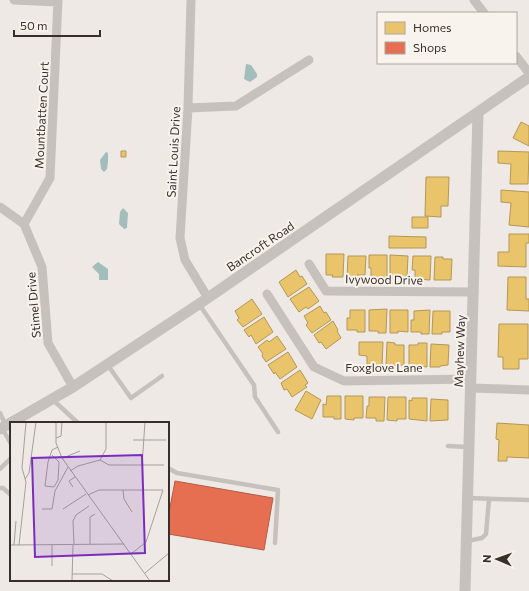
<svg xmlns="http://www.w3.org/2000/svg" width="529" height="591" font-family="Commissioner,sans-serif">
	<style>
		.water { fill: #a3bdbc }
		.homes { fill: #e9c46a; stroke: #b49757 }
		.shops { fill: #e76f51; stroke: #b25c46 }
		.lines { fill: none; stroke-linecap: round; stroke-linejoin: round }
		.service { stroke: #c7c1bd; stroke-width: 4.5 }
		.minor { stroke: #c7c1bd; stroke-width: 9 }
		.tertiary { stroke: #c7c1bd; stroke-width: 11 }
		.labels { text-anchor: middle; dominant-baseline: central; stroke-width: 4; stroke-linejoin: round; paint-order: stroke }
		.street-label { font-size: 12px; fill: #382f2c; stroke: #f9f3ed }
		.inset-road { fill: none; stroke: #a59f9a; stroke-width: 1 }
		.view { fill: #7b2cbf; fill-opacity: 0.15; stroke: #7b2cbf; stroke-width: 2 }
		.inset-edge { fill: none; stroke: #382f2c; stroke-width: 2 }
	</style>
	<rect width="100%" height="100%" fill="#eee9e4"/>
	<path class="water" d="M246 64 251 65 257 74V77L250 82 244 79Z
		M106 152 108 153V162L107 169 104 172 101 169 100 160Z
		M123 208 128 213 127 228 124 229 119 224 120 212Z
		M98 262 108 269V280H99V274L92 267Z"/>
	<path class="homes" d="M521 122 529 126V146L513 138Z
		M121 151H126V157H121Z
		M498 151 529 152 528 184H510L511 164 498 163Z
		M426 177H449L448 206H441V217L425 216Z
		M501 190 529 192V227L509 225 511 203 501 202Z
		M412 217H428V228H412Z
		M509 234H529V243H526V267L498 266V252H509Z
		M389 236 426 237V248H389Z
		M326 254H344L343 277H332L333 275H326Z
		M369 255H387V278H371V268H369Z
		M390 255 408 256 407 277 390 279Z
		M348 256H366L365 275H357V278L347 277Z
		M413 256H431L430 280 415 279V270H412Z
		M435 257H443V259H452L451 280H434Z
		M296 270 300 277 302 276 307 284 288 297 279 282Z
		M508 277H526V299H529V311L507 310Z
		M309 287 319 301 308 309 306 307 299 312 290 299Z
		M252 299 262 314 243 327 237 320 239 318 235 311Z
		M320 306 324 313 326 312 331 320 312 333 306 325 308 323 304 316Z
		M387 309 386 333H378V331H369V310Z
		M350 310H365V332H357V330H347V318H350Z
		M390 310H408V332L398 331V333H390Z
		M430 310 429 334H421V332H411V320H414V311Z
		M433 311H450V332H442V334H432Z
		M264 317 273 332 256 344 251 335 249 337 244 330Z
		M333 321 338 330 337 331 341 338 326 349 321 342 319 343 314 335Z
		M499 324H528V359H519V369H503V357H498Z
		M277 336 286 349 266 362 262 356 263 354 258 347 267 340 269 342Z
		M359 342H383L382 366 367 364V356L359 355Z
		M387 342 395 343V345H404V365L386 366Z
		M418 343H427V367L409 365V345H418Z
		M431 344 449 345 448 365 440 366V367H430Z
		M288 352 297 367 280 379 275 372 274 374 268 365Z
		M300 370 308 383 305 385 307 387 292 397 287 389 284 390 281 383Z
		M306 391 321 400 312 419 295 410Z
		M327 396H341V419H334V417H323V404L326 405Z
		M345 396H363V418H354V420L345 419Z
		M369 397H385L384 421H376V418H366L367 406H369Z
		M388 397H406V419H397V421L387 420Z
		M412 398H427V421L409 419V400L412 401Z
		M431 399 448 400V420L430 421Z
		M497 423 529 425V458L507 457V461H498L499 440 496 439Z"/>
	<path class="shops" d="M175 481 273 498 264 550 168 534V518Z"/>
	<g class="lines">
		<path class="service" d="M199 304 254 385 255 397 278 432
			M107 364 131 398 162 376
			M52 399 78 423
			M0 413 6 426
			M2 428 11 444
			M448 446 468 447
			M168 468 177 473 278 490 275 543
			M0 469 11 458
			M0 488H3L11 495
			M468 498 529 500
			M467 541 482 538 486 534 489 499"/>
		<path class="minor" d="M14 0 58 2
			M191 0 188 108 180 238 185 260 208 298
			M474 0 484 13
			M516 56 529 73
			M188 108 236 106 309 60
			M0 207 24 224 42 267 48 343 73 387
			M24 224 50 178 58 0
			M309 264 326 291 474 292
			M267 294 314 367 344 381 471 379
			M471 388 529 390"/>
		<path class="tertiary" d="M0 429 73 387 199 304 529 77
			M465 591 478 113"/>
	</g>
	<g class="labels">
		<g class="street-label">
			<text transform="translate(41 115) rotate(-87)">Mountbatten Court</text>
			<text transform="translate(173 152) rotate(-87)">Saint Louis Drive</text>
			<text transform="translate(260 246) rotate(-34)">Bancroft Road</text>
			<text transform="translate(384 279) rotate(1)">Ivywood Drive</text>
			<text transform="translate(33 305) rotate(-95)">Stimel Drive</text>
			<text transform="translate(459 351) rotate(-88)">Mayhew Way</text>
			<text x="384" y="367">Foxglove Lane</text>
		</g>
	</g>
	<g transform="translate(10 422)">
		<rect width="159" height="159" fill="#eee9e4"/>
		<path class="inset-road" d="M46 0V21L52 36 140 159M46 16 51 14 52 0M123 18H156M42 33 49 40 48 58 44 65 35 64 38 40 42 28 48 25M53 36 70 29M90 38 99 43H154M132 43 135 0M60 49 68 44 90 38 96 27V0M15 57 19 51 26 0M63 65 59 59 65 55M113 68 114 77 122 90M78 73 89 68H153L136 120 121 132M32 87H42L45 69 58 45M53 87 76 72M64 122 63 99 66 93 79 84M80 122V95L85 92M0 123 114 122M4 123 6 99M9 123 16 60 12 46 16 0M42 123V144M135 151 159 131M62 152H92L103 159M62 159 63 123"/>
		<path class="view" d="M132 33 135 131 25 135 22 36Z"/>
		<rect width="159" height="159" class="inset-edge"/>
	</g>
	<rect x="377" y="12" width="140" height="52" fill="#f9f3ed" stroke="#aca5a0"/>
	<rect x="385" y="22" width="20" height="12" fill="#e9c46a" stroke="#aca5a0"/>
	<text x="413" y="32" font-size="12" fill="#382f2c">Homes</text>
	<rect x="385" y="42" width="20" height="12" fill="#e76f51" stroke="#aca5a0"/>
	<text x="413" y="52" font-size="12" fill="#382f2c">Shops</text>
	<g transform="translate(497 559) rotate(272)" stroke="#f9f3ed" stroke-width="3" paint-order="stroke">
	<path d="M0-3L7 15L0 10L-7 15Z" fill="#382f2c"/>
	<text y="-6" font-size="11" font-weight="bold" text-anchor="middle" fill="#382f2c">N</text>
	</g>
	<path d="M14 30v6h86v-6" fill="none" stroke="#382f2c" stroke-width="2"/>
	<text x="20" y="30" font-size="12" fill="#382f2c" stroke="#f9f3ed" stroke-width="3" paint-order="stroke">50 m</text>
</svg>
